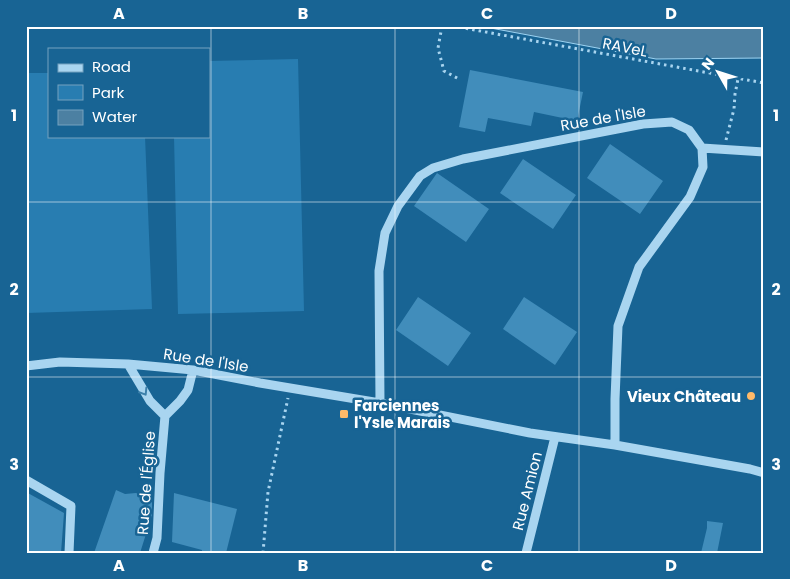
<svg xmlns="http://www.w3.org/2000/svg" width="790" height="579" font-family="Poppins,sans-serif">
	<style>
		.green { fill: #287db1 }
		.water { fill: #4c80a2; stroke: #9cd3f2 }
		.building { fill: #418dbb }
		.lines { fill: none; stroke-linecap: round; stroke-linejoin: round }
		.path { stroke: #a9d5f0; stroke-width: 3; stroke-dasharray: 2.5 4; stroke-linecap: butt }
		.minor { stroke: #a9d5f0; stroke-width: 9 }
		.oneway { stroke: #3c80ab }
		.grid { fill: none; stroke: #fff; stroke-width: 1; stroke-opacity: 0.55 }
		.poi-dot { fill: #ffba69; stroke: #186494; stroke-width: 2 }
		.labels { text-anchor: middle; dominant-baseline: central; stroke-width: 5; stroke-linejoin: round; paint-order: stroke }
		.street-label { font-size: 15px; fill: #fff; stroke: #186494 }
		.poi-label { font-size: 15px; font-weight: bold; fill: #fff; stroke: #186494; text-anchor: end }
		.neatline { fill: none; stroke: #fff; stroke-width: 2 }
		.grid-label { font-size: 16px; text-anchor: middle; font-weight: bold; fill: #fff }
	</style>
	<rect width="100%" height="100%" fill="#186494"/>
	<path class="green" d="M298 59 304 311 178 314 174 136H209V61Z
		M49 73V136H145L152 309 26 313V73Z"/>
	<path class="water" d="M480 26H764V58L656 59Z"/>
	<path class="building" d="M470 70 583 92 577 121 534 112 531 126 488 118 485 132 459 127Z
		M610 144 663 181 640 214 587 178Z
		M523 159 576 195 553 229 500 193Z
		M437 173 489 209 466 242 414 206Z
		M418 297 471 333 448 366 396 330Z
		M524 297 577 332 555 365 503 329Z
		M116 490 125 494 136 493 141 495 144 500 152 502V515L140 553H94Z
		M26 492 64 513 61 553H26Z
		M174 493 237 509 226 553H202V550L172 542Z
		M707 521 723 523 717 553H701L707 528Z"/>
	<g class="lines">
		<path class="path" d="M442 26 438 48 444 71 459 79
			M453 26 764 83
			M726 140 734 109 735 94 738 79
			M263 553 268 492 288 398"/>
		<path class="minor" d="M702 148 764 152
			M128 364 150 401 165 416
			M26 366 60 362 128 364 193 370 260 383 380 403 530 433 615 445 750 469 764 473
			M380 403 379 271 385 233 398 206 420 176 433 168 463 159 643 124 672 122 689 130 702 148 703 167 690 197 639 267 618 326 615 399V445
			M165 416 180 401 188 390 193 370
			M26 480 71 506 69 553
			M153 553 157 538 160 473 165 416
			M526 553 555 437"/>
	</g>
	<defs><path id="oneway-chevron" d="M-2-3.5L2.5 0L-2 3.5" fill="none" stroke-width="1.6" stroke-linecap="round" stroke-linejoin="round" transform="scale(1.25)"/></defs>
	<use class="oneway" href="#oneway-chevron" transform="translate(144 392) rotate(58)"/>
	<path class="grid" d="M211 26V553M395 26V553M579 26V553M26 202H764M26 377H764"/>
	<g class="poi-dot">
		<circle cx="751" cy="396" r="5"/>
		<rect x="339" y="409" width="10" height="10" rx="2.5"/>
	</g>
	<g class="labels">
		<g class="street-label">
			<text transform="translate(625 47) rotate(11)">RAVeL</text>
			<text transform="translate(603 118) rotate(-10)">Rue de l'Isle</text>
			<text transform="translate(206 360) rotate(9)">Rue de l'Isle</text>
			<text transform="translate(146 483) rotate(-86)">Rue de l'Église</text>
			<text transform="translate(527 491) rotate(-76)">Rue Amion</text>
		</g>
		<g class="poi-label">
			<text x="741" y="396">Vieux Château</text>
			<text x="354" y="405" text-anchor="start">Farciennes<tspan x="354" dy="17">l'Ysle Marais</tspan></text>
		</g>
	</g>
	<rect width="790" height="579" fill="none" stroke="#186494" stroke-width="55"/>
	<rect x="48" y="48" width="162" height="90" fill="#186494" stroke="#74a2bf"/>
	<rect x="58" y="64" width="25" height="8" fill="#a9d5f0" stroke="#74a2bf"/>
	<text x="92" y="72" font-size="15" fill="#ffffff">Road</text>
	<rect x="58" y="85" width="25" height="15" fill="#287db1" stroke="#74a2bf"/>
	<text x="92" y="98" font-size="15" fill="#ffffff">Park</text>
	<rect x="58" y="110" width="25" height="15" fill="#4c80a2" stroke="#74a2bf"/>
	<text x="92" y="122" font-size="15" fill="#ffffff">Water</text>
	<g transform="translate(718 72) rotate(309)" stroke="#186494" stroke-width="4" paint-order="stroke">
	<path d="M0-4L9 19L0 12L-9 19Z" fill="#ffffff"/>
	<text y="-8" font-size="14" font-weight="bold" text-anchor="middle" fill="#ffffff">N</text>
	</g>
	<rect x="28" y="28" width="734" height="524" class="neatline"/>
	<g class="grid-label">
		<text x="119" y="19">A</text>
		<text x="303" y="19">B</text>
		<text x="487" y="19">C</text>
		<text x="671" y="19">D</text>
		<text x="14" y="121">1</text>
		<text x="776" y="121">1</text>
		<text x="14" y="295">2</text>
		<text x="776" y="295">2</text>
		<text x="14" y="470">3</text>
		<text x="776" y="470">3</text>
		<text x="119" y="571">A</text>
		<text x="303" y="571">B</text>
		<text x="487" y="571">C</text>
		<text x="671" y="571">D</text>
	</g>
</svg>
